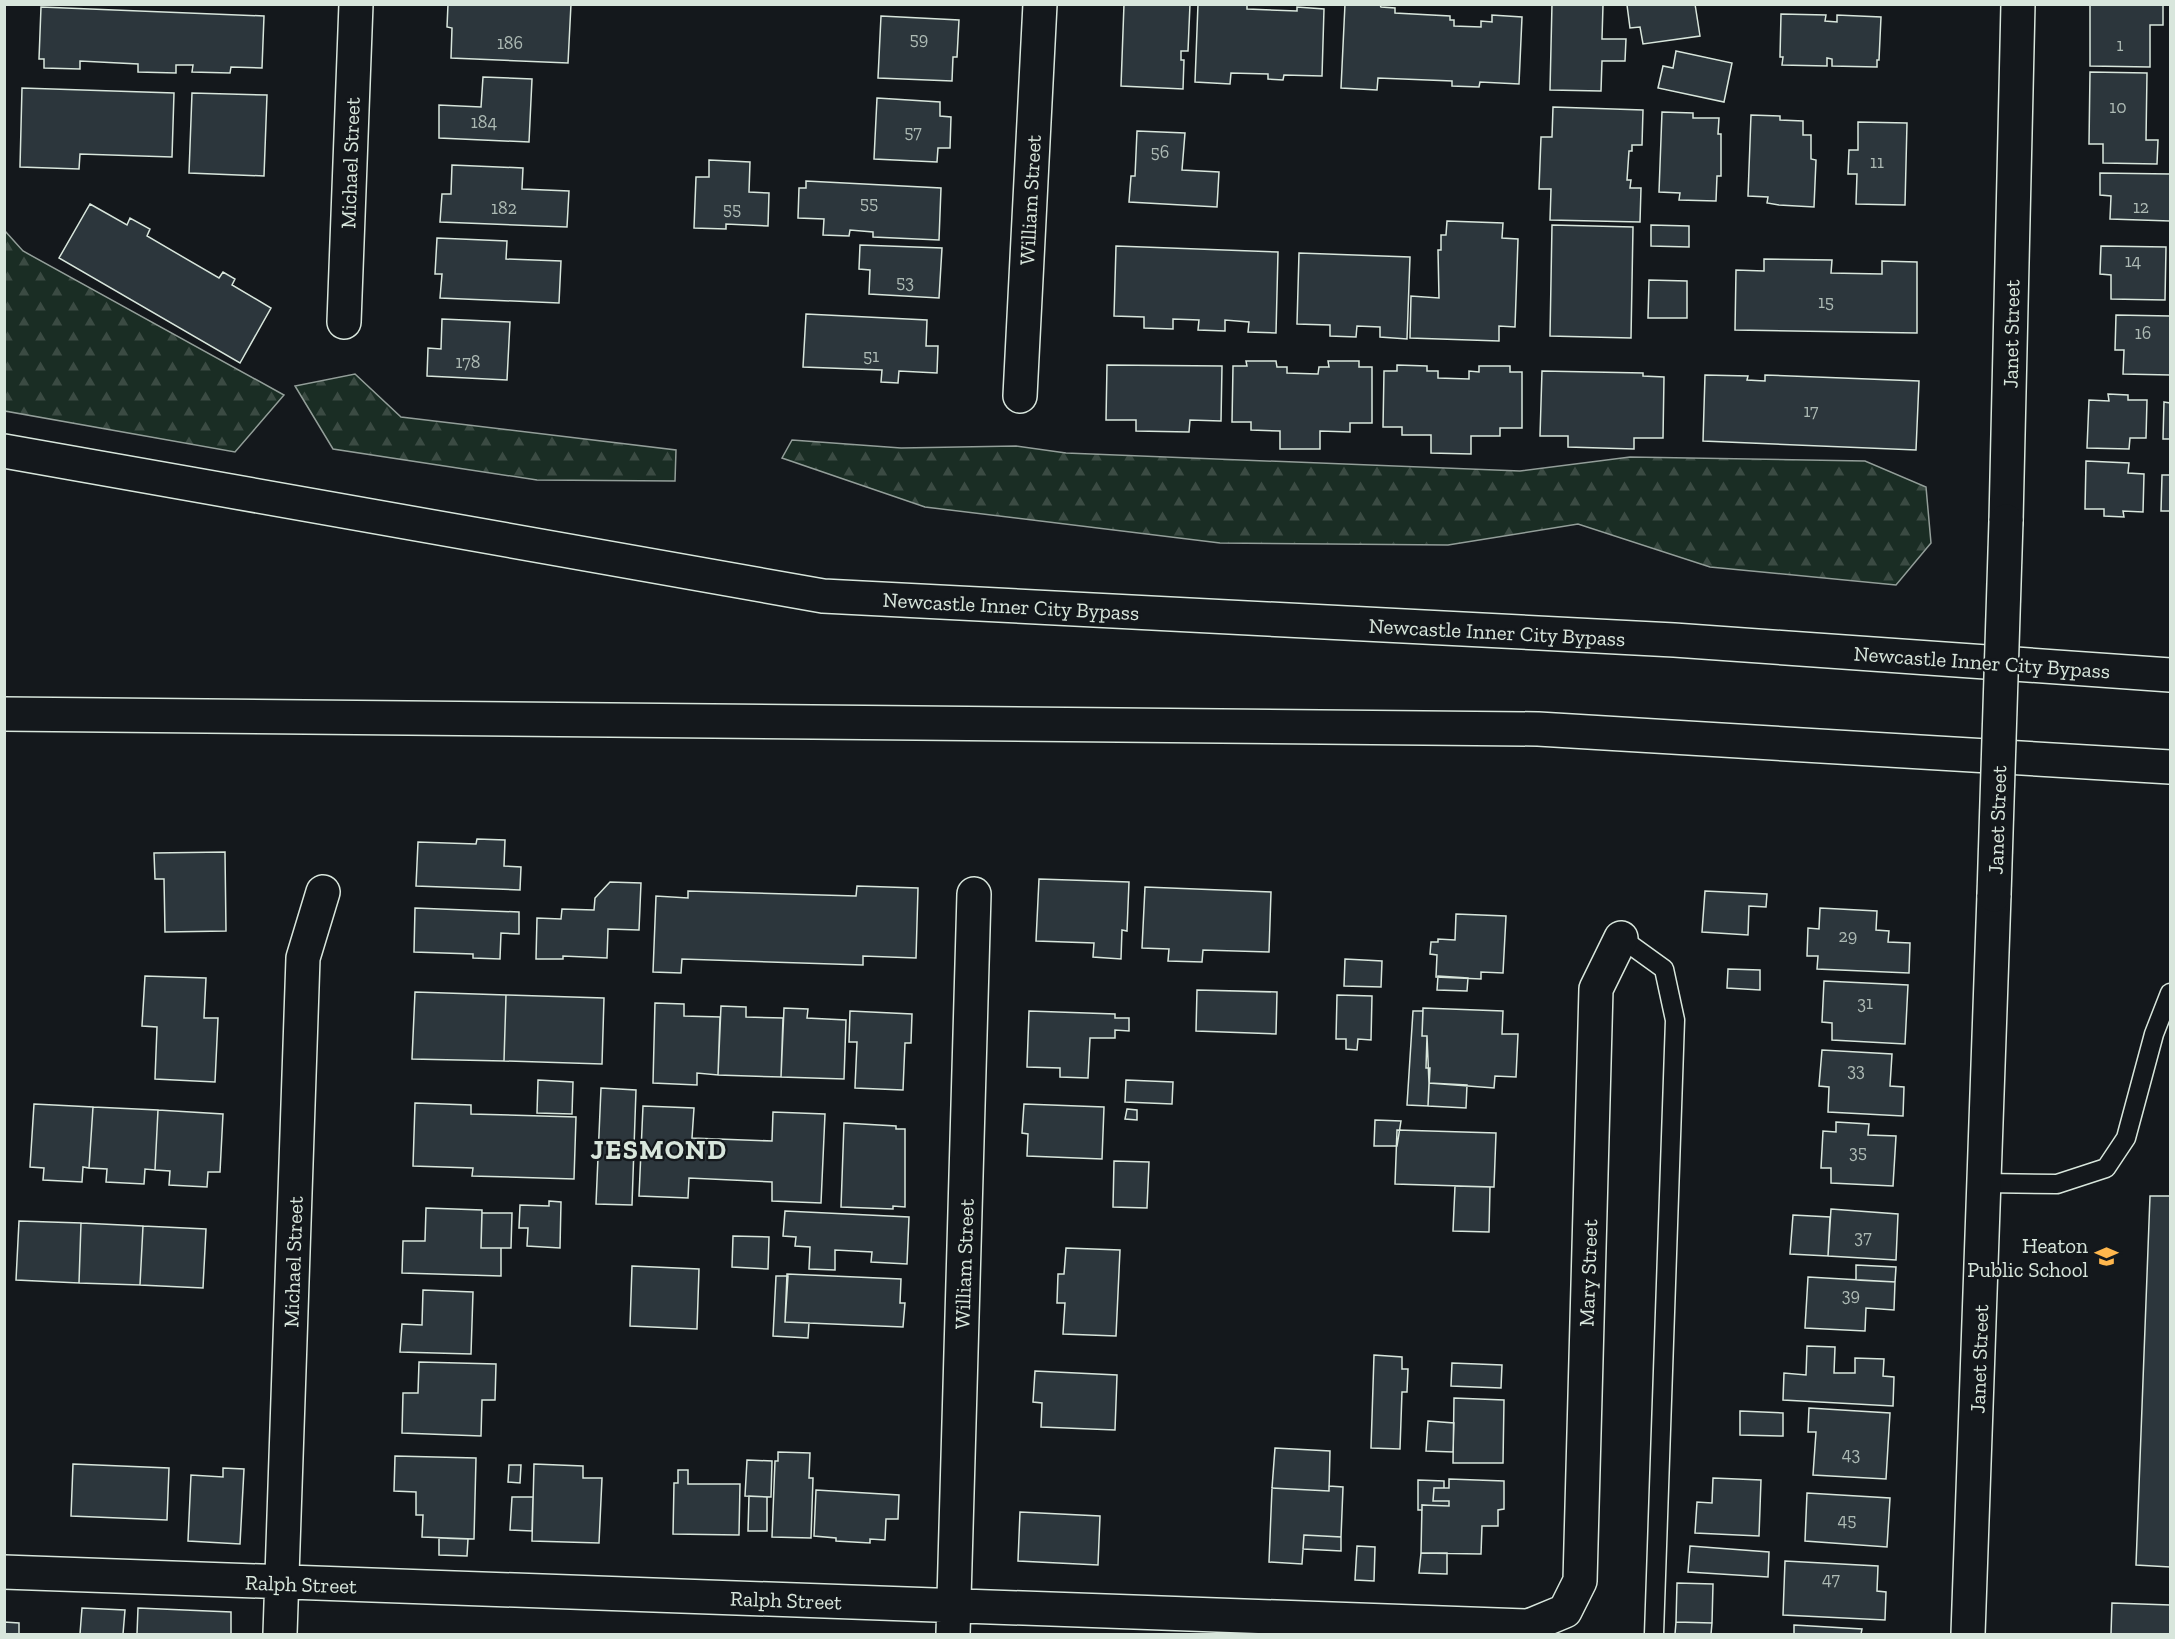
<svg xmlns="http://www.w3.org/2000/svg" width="2175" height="1639" font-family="'Zilla Slab',serif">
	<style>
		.forest { fill: url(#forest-firs); stroke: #939e99; stroke-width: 1.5 }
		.building { fill: #2c363c; stroke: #d8e6dc; stroke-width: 1.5 }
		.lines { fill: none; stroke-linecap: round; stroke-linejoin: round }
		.lane-casing { stroke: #d8e6dc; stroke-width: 21 }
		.street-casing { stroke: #d8e6dc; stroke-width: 36 }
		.secondary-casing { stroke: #d8e6dc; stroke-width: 36 }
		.highway-casing { stroke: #d8e6dc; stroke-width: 36 }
		.lane { stroke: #14181c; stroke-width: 18 }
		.street { stroke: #14181c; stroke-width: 33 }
		.secondary { stroke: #14181c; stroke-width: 33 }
		.highway { stroke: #14181c; stroke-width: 33 }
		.secondary-bridge-casing { stroke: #d8e6dc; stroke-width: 36; stroke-linecap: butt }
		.secondary-bridge { stroke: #14181c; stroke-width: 33 }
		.labels { text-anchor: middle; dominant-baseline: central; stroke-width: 4.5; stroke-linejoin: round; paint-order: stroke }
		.number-label { font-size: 18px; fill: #adbab4 }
		.street-label { font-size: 21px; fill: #d8e6dc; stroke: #14181c }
		.poi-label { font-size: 21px; fill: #d8e6dc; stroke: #14181c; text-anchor: end }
		.district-label { font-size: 27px; font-weight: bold; letter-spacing: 1.5px; fill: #d8e6dc; stroke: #14181c }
	</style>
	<defs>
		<pattern id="forest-firs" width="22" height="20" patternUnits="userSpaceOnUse" patternTransform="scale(1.5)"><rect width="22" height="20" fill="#1a2d24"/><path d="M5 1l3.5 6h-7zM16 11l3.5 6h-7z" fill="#3b4b43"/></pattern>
	</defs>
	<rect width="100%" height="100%" fill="#14181c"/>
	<path class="forest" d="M5 231 23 251 284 395 235 452 5 411Z
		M355 374 401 417 676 450 675 481 537 480 333 449 295 386Z
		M792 440 901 448 1016 446 1066 453 1520 471 1630 457 1865 461 1926 487 1931 543 1896 585 1710 567 1578 524 1448 545 1220 543 925 507 782 458Z"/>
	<path class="building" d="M448 4H571L568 63 451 58 452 28 447 27Z
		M1124 4H1190L1188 51H1181V60H1184L1183 89 1121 86Z
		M1198 4H1247V9L1297 11V7L1324 9 1322 76 1284 75 1283 80 1268 79V74L1231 73 1230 84 1195 82Z
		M1345 4 1380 5 1381 7 1395 8V13L1450 16V20H1454V26L1481 27V21L1492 22V15L1522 17 1519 84 1480 82 1479 87 1452 86V81L1378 78 1377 90 1341 88Z
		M1552 4 1603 5 1602 39H1626L1625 61H1602L1601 91 1550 90Z
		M1695 4 1700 36 1643 44 1640 27 1630 28 1627 5Z
		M2090 4H2163V25H2150V67L2090 66Z
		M41 7 264 16 262 68 231 67 230 73 192 72 193 65H176V73L138 72V64L80 61V69L44 68V59H39Z
		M1781 14 1826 15 1825 21 1837 22V15L1881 17 1879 60H1877V67L1832 66V59L1827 58V66L1782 65 1783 57H1780Z
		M881 16 959 20 957 57H953L952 81 878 78Z
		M1676 51 1732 63 1724 102 1658 88 1663 66 1673 68Z
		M2090 72 2147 73 2146 140H2158L2157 164 2103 163V144H2089Z
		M483 77 532 79 529 142 439 138V105L481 107Z
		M22 88 174 93 172 157 80 154 79 169 20 167Z
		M192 93 267 95 264 176 189 173Z
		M877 98 940 102V116L951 117 950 148H938L937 162 874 159Z
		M1553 107 1643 110 1642 145H1632V151H1629L1627 180H1631L1630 188H1641L1640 222 1550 220 1551 189H1539L1541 137H1552Z
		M1662 112 1693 113V118H1719L1718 134H1721V176H1717L1716 201 1679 200 1680 193 1659 192Z
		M1751 115 1780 116V120L1803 121V135H1811V159L1816 160 1814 207 1779 205 1767 203 1768 197 1748 196Z
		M1858 122 1907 123 1905 205 1856 204 1857 174H1848L1849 150H1858Z
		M1137 131 1185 133 1182 170 1219 172 1217 207 1129 202 1131 176H1135Z
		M709 160 750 162 749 192 769 193 768 226 726 224V229L694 228 696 177H709Z
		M452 165 523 168 522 189 569 191 567 227 440 222 442 194H451Z
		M2100 173 2170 174V221L2110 219 2111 196 2100 195Z
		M806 181 941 188 939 240 873 237V232L850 230 849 236 823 235 824 219 798 218 799 188H806Z
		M90 204 127 225 130 218 150 229 147 236 219 278 223 272 235 279 232 285 271 308 240 363 59 258Z
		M1447 221 1503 223 1502 238 1518 239 1515 327 1499 326V341L1410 338 1411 296 1439 298 1438 250H1441V235H1446Z
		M1552 225 1633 227 1631 338 1550 336Z
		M1651 225 1689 226V247L1651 246Z
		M437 238 507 241 506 259 561 261 559 303 440 298 442 274H435Z
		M860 245 942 248 939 298 869 294 870 270 859 269Z
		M1116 246 1278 252 1276 333 1248 332 1249 322 1225 320V331L1198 330 1199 320 1173 319V329L1144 328V317L1114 316Z
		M2101 246 2166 247 2165 300 2111 299V275L2100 274Z
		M1299 253 1410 257 1407 339 1380 337V327L1357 326 1356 337 1330 336V325L1297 324Z
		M1764 259 1832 260 1831 273 1882 274V261L1917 262V333L1735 330 1736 270 1764 271Z
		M1649 280 1687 281V318H1648Z
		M806 314 927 320 926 346H938L937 373 899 371 898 383 881 382 882 370 803 367Z
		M2116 315 2170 316V375L2123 374 2124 350H2115Z
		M442 319 510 322 507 380 427 376 428 348 441 349Z
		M1246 361H1276L1277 367H1287V373L1318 374 1319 367H1329L1328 361H1359V367H1372V423H1350V432L1320 431V449H1280V431L1251 430V422H1232L1233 366H1247Z
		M1107 365 1222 366 1221 421 1190 420 1189 432 1136 431V420H1106Z
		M1397 365 1427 366V371H1438V378L1469 379V371L1479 372V366H1510V372H1522V428H1500V436H1471V454L1431 453V435H1402V427H1383L1384 371H1397Z
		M1542 371 1643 373V376L1664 377 1663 438H1634V449L1568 447V436H1540Z
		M1705 375 1748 376 1747 380 1765 381V375L1919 381 1916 450 1703 441Z
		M2108 394 2128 395V400H2147L2146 438H2130L2129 449 2087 448 2089 400 2109 401Z
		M2164 402 2170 403V439H2163Z
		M2086 461 2129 463 2128 473 2144 474 2143 512 2123 511 2124 517 2104 516V509H2085Z
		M2162 475H2170V511H2161Z
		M477 839 505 840 504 866 521 867 520 890 416 886 418 842 476 844Z
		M225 852 226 931 165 932 164 879H155L154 853Z
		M1039 879 1129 882 1127 931 1122 930 1121 959 1093 957 1094 943 1036 941Z
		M610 882 641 883 639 930 608 929 607 958 563 956V959H536L537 918 561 919 562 909 594 910 595 898Z
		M857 886 918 888 916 958 863 956V965L682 959 681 973 653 972 656 896 688 898V891L856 896Z
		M1145 887 1271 892 1269 952 1203 950 1202 962 1168 961 1169 949 1142 948Z
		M1705 891 1767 894 1766 907 1749 906 1748 935 1702 932Z
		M415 908 519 912V934L501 933 500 959 473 958V954L414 952Z
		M1820 908 1877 911 1876 930 1889 931 1888 942 1910 943 1909 973 1817 969 1818 956H1807L1808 928 1819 929Z
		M1456 914 1506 916 1503 973 1481 972V979L1436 977 1437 955 1430 954 1431 942H1438V939L1455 940Z
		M1345 959 1382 961 1381 987 1344 986Z
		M1728 969 1760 970V990L1727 988Z
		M145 976 206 978 204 1018H218L215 1082 155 1079 157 1027 142 1026Z
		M1438 976 1468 978 1467 991 1437 990Z
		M1824 981 1908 985 1905 1044 1832 1040V1023L1822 1022Z
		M1197 990 1277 992 1276 1034 1196 1031Z
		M415 992 506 995 504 1061 412 1059Z
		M506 995 604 998 602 1064 504 1061Z
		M1337 995 1372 996 1371 1040 1358 1039 1357 1050 1346 1049V1039H1336Z
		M655 1003 684 1004V1016L720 1017 718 1075 697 1073V1085L653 1083Z
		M721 1006 746 1007V1017L783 1018 781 1077 718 1075Z
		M784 1008 808 1009 807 1018 846 1020 844 1079 781 1077Z
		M1423 1008 1503 1011 1502 1034H1518L1516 1077 1495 1076 1494 1088 1429 1083 1427 1036H1422Z
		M850 1011 912 1014 911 1043H905L903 1090 855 1088 857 1042H849Z
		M1029 1011 1115 1014V1018H1129V1031L1115 1030V1038H1090L1088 1078 1060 1077V1068L1027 1067Z
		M1413 1011H1423L1422 1036H1427L1426 1068H1430L1428 1106 1407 1105Z
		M1822 1050 1892 1054 1890 1086 1904 1087 1903 1116 1828 1112 1829 1087 1819 1086Z
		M538 1080 573 1082 572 1114 537 1113Z
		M1126 1080 1173 1082 1172 1104 1125 1102Z
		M1429 1083 1467 1085 1466 1108 1428 1106Z
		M601 1088 636 1090 632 1205 596 1204Z
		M415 1103 471 1105V1114L576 1117 574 1179 472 1176 473 1168 413 1166Z
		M34 1104 93 1107 89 1168 83 1167 82 1182 43 1180 44 1168 30 1167Z
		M1024 1104 1104 1107 1102 1159 1027 1156 1028 1134 1022 1133Z
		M643 1106 694 1108 692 1138 772 1141 773 1112 825 1114 821 1203 772 1201V1182L689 1178 688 1198 639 1196Z
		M93 1107 158 1110 155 1170 145 1169 144 1184 106 1182 107 1169 89 1168Z
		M1127 1109 1137 1110V1120L1125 1119Z
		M158 1110 223 1114 220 1172H208L207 1187 169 1185 170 1171 155 1170Z
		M1375 1120 1401 1121 1397 1146H1374Z
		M1836 1122 1869 1124 1868 1135 1896 1136 1893 1186 1831 1183V1168H1821L1823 1131 1836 1132Z
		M844 1123 896 1126V1129H905V1207L893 1206V1209L841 1207Z
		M1397 1130 1496 1133 1494 1187 1395 1184Z
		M1114 1161 1149 1162 1147 1208 1113 1207Z
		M1455 1186 1490 1187 1489 1232 1453 1231Z
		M2150 1196H2170V1567L2136 1565Z
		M549 1201 561 1202 560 1248 527 1246 528 1228H519L520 1205 549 1206Z
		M426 1208 482 1210 481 1248H501V1276L402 1273 403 1241H425Z
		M1831 1209 1898 1214 1896 1260 1828 1256Z
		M785 1211 909 1217 907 1264 871 1262 872 1252 835 1250V1270L809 1269 810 1247 795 1246 796 1237 783 1236Z
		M482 1213H512L511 1248H481Z
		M1793 1215 1830 1217 1828 1256 1790 1254Z
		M19 1221 81 1223 79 1283 16 1280Z
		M81 1223 143 1226 140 1285 79 1283Z
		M143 1226 206 1229 203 1288 140 1285Z
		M733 1236 769 1237 768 1269 732 1267Z
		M1066 1248 1120 1250 1116 1336 1063 1334 1065 1303H1057L1058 1274H1064Z
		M1856 1265 1896 1267 1895 1282 1856 1280Z
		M632 1266 699 1269 697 1329 630 1326Z
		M787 1274 901 1279 900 1303H905L903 1327 785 1322Z
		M776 1276H788L785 1322 809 1323 808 1338 773 1336Z
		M1808 1277 1895 1282 1894 1310 1866 1308 1865 1331 1805 1328Z
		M423 1290 473 1292 471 1354 400 1352 402 1324 422 1325Z
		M1807 1346 1835 1347 1834 1373H1855V1358L1884 1359 1883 1376 1894 1377 1893 1406 1783 1400 1784 1373 1806 1375Z
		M1374 1355 1402 1357V1369H1408L1407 1392H1402L1400 1449 1371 1448Z
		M419 1362 496 1364 495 1400H482L481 1436 402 1433 403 1393H418Z
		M1452 1363 1502 1365 1501 1388 1451 1386Z
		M1035 1371 1117 1375 1115 1430 1041 1427 1042 1403 1033 1402Z
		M1454 1398 1504 1400 1503 1463H1453Z
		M1809 1408 1890 1413 1886 1479 1813 1475 1816 1432H1808Z
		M1740 1411 1783 1413V1436L1740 1435Z
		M1428 1421 1454 1423 1453 1452 1426 1451Z
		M1275 1448 1330 1451 1329 1491 1272 1488Z
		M778 1452 810 1453 809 1478H813L811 1538 772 1537 775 1461H778Z
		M395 1456 476 1458 474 1539 422 1537 423 1515H416V1492L394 1491Z
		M747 1460 772 1461 771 1497 745 1496Z
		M73 1464 169 1468 167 1520 71 1516Z
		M534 1464 583 1466V1478H602L599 1543 532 1541Z
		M509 1465H521L520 1483 508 1482Z
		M223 1468 244 1469 240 1544 188 1541 191 1475 223 1477Z
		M678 1470H688V1484H740L739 1535 673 1534 674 1483H678Z
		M1713 1478 1761 1480 1759 1536 1695 1533 1697 1502 1712 1503Z
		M1449 1479 1504 1481V1509L1498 1510V1526H1482L1481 1554 1421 1553 1422 1505 1449 1506V1501H1433L1434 1488H1449Z
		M1418 1480 1444 1481V1488H1434L1433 1501H1449V1506L1422 1505V1510H1418Z
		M1329 1486 1343 1487 1341 1537 1304 1535 1302 1564 1269 1562 1272 1488 1329 1491Z
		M816 1490 899 1495 898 1519H886L885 1540 870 1539V1543L836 1541V1538L814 1536Z
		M1807 1493 1890 1498 1887 1547 1805 1541Z
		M749 1496 767 1497V1531H748Z
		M512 1497H533L532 1531 510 1530Z
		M1020 1512 1100 1516 1098 1565 1018 1561Z
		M1304 1535 1341 1537V1551L1303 1549Z
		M439 1538 468 1539 467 1556 439 1555Z
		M1357 1546 1375 1547 1374 1581 1355 1580Z
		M1690 1546 1769 1552 1768 1577 1688 1572Z
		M1421 1553H1447V1574L1419 1573Z
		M1785 1561 1878 1566 1877 1591 1886 1592 1885 1620 1783 1615Z
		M1677 1583 1713 1584 1712 1623 1676 1622Z
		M2112 1603 2170 1605V1634H2111Z
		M82 1608 125 1610 123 1634H80Z
		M138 1608 231 1612V1634H137Z
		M4 1622 19 1623V1634H4Z
		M1676 1622 1712 1623 1711 1634H1675Z
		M1794 1625 1862 1629 1861 1634H1794Z"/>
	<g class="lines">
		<defs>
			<path id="lane" d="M1621 938 1664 969 1675 1020 1654 1634
				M1985 1183 2057 1184 2106 1168 2126 1138 2154 1034 2170 993"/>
			<path id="street" d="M344 322 356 4
				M1020 396 1040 4
				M4 1572 1529 1626 1565 1611 1580 1581 1596 989 1621 938
				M280 1634 303 958 323 892
				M953 1634 974 894"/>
			<path id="secondary" d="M2006 521 2018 4
				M1968 1634 1994 895"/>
			<path id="highway" d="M4 451 823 596 1674 640 2170 675
				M4 714 1538 729 2170 767"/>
		</defs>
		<use href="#lane" class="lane-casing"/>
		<use href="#street" class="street-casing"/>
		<use href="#secondary" class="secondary-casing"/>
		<use href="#highway" class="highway-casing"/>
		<use href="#lane" class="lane"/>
		<use href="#street" class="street"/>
		<use href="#secondary" class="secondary"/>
		<use href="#highway" class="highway"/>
		<defs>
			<path id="secondary-bridge" d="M1994 895 2006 521"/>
		</defs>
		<use href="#secondary-bridge" class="secondary-bridge-casing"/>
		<use href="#secondary-bridge" class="secondary-bridge"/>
	</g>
	<defs>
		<symbol id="school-bare" viewBox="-9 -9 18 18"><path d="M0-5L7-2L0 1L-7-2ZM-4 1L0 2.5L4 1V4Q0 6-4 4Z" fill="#ffb74d" stroke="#14181c" stroke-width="2.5" paint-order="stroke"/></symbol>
	</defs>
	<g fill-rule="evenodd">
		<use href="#school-bare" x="2090" y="1240" width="33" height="33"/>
	</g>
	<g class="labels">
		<g class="number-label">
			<text x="919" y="39">59</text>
			<text x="510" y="43">186</text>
			<text x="2120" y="45">1</text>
			<text x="2118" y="107">10</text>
			<text x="484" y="122">184</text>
			<text x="913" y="132">57</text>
			<text x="1160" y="152">56</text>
			<text x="1877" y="162">11</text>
			<text x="869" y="203">55</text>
			<text x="2141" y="207">12</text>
			<text x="504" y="208">182</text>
			<text x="732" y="209">55</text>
			<text x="2133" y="261">14</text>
			<text x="905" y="282">53</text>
			<text x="1826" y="302">15</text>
			<text x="2143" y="333">16</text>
			<text x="871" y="356">51</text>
			<text x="468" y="362">178</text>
			<text x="1811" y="411">17</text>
			<text x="1848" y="936">29</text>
			<text x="1865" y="1003">31</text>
			<text x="1856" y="1070">33</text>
			<text x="1858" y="1152">35</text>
			<text x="1863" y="1237">37</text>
			<text x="1851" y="1295">39</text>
			<text x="1851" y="1454">43</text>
			<text x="1847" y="1520">45</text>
			<text x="1831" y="1579">47</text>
		</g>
		<g class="street-label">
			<text transform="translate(350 163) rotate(-88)">Michael Street</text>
			<text transform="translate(1030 200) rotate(-87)">William Street</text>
			<text transform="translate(2011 334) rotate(-89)">Janet Street</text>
			<text transform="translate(1011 606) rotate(3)">Newcastle Inner City Bypass</text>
			<text transform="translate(1497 632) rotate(3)">Newcastle Inner City Bypass</text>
			<text transform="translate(1982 662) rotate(4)">Newcastle Inner City Bypass</text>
			<text transform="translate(1997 820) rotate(-88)">Janet Street</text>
			<text transform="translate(293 1262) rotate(-88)">Michael Street</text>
			<text transform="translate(964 1264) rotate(-88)">William Street</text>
			<text transform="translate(1588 1273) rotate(-88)">Mary Street</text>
			<text transform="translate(1979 1359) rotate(-88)">Janet Street</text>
			<text transform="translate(301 1584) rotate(2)">Ralph Street</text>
			<text transform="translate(786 1600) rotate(2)">Ralph Street</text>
		</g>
		<g class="poi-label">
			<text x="2088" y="1245">Heaton<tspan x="2088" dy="24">Public School</tspan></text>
		</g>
		<g class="district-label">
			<text x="659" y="1150">JESMOND</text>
		</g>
	</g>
	<rect width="2175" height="1639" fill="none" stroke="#d8e6dc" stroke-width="12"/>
</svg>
